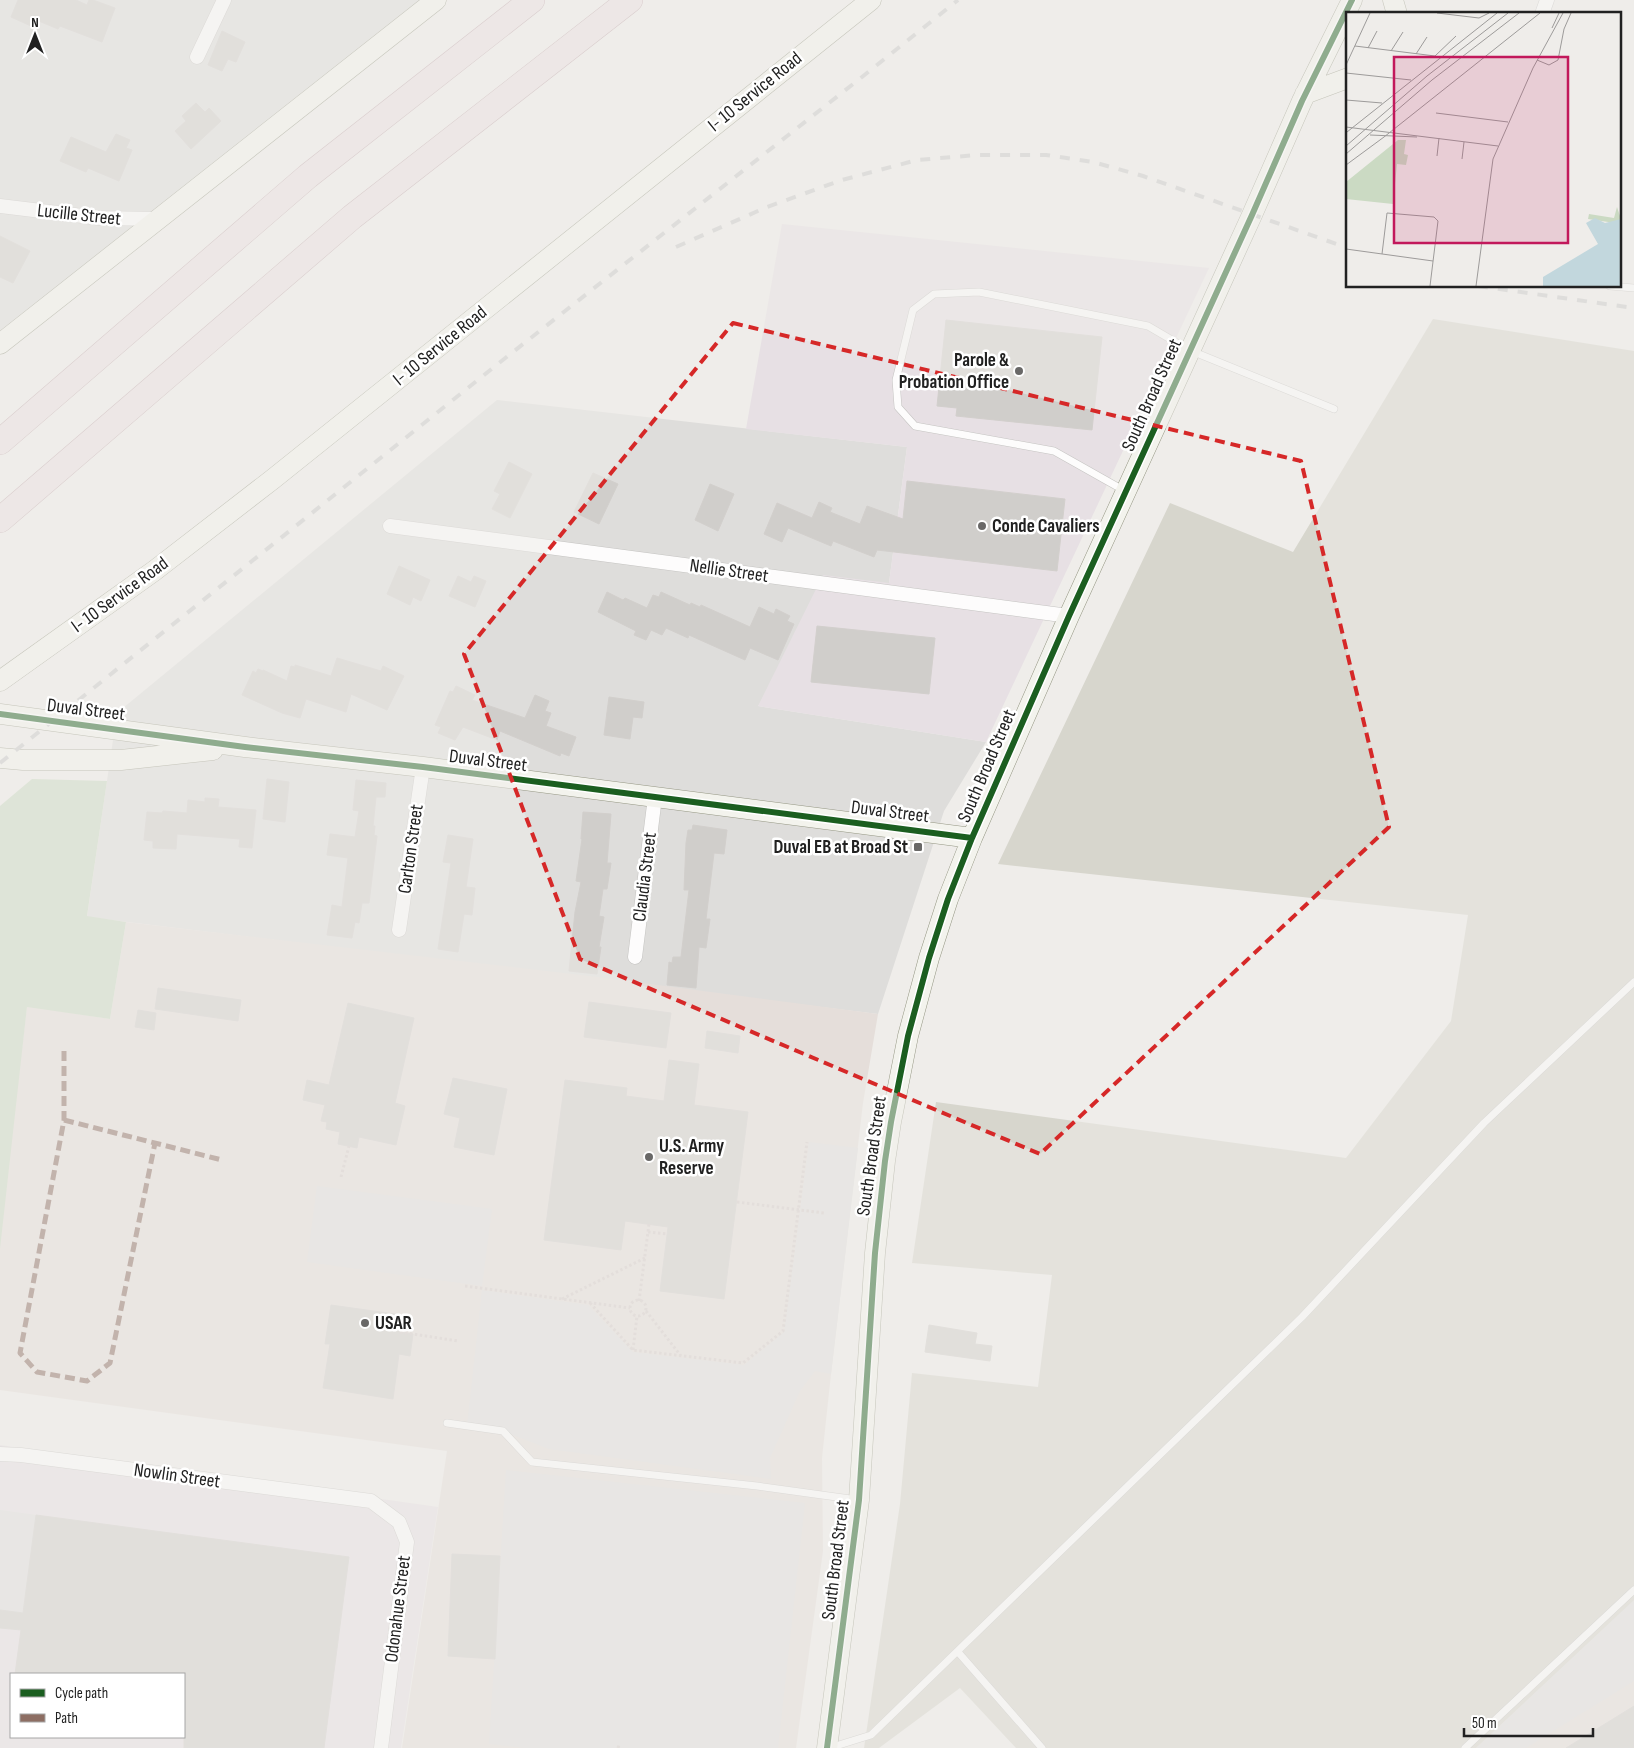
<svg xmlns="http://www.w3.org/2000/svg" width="1634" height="1748" font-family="'Sofia Sans Condensed',sans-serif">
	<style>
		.residential { fill: #dedddb }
		.industrial { fill: #e7e0e4; fill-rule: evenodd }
		.military { fill: #e5deda }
		.construction { fill: #d7d6cd }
		.forest { fill: #cbdac3 }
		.parking { fill: #dfdedd }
		.building { fill: #d0cecb; stroke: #d2cfcc }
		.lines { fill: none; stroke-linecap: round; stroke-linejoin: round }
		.lane-casing { stroke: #c5c4c2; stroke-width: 8 }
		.street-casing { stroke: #c5c4c2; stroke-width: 15 }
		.secondary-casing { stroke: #959784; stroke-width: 21 }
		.highway-casing { stroke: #c0a6ac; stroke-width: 26 }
		.path { stroke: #d6ccca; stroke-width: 3; stroke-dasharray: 2.5 2.5; stroke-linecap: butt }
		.lane { stroke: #fdfcfc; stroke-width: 7 }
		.street { stroke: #fdfcfc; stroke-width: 14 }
		.secondary { stroke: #f3f3ed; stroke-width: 20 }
		.highway { stroke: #eae1e2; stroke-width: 25 }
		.rail { stroke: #cbcbcb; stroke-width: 4; stroke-dasharray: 10 10; stroke-linecap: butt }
		.quiet { stroke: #8d6e63; stroke-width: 5; stroke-dasharray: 10 5; stroke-linecap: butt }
		.cycleway-casing { stroke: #fff; stroke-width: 9 }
		.cycleway { stroke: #1b5e20; stroke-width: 6 }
		.marked { fill: none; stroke: #d62828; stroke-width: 4; stroke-dasharray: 10 6; stroke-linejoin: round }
		.poi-dot { fill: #696867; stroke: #fff; stroke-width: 2 }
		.labels { text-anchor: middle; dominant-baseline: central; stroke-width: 5; stroke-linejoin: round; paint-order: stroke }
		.street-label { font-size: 19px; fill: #212121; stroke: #fff }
		.poi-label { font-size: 19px; font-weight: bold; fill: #212121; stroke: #fff; text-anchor: start }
		.inset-road { fill: none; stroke: #9d9b9a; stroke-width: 1 }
		.view { fill: #c2185b; fill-opacity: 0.15; stroke: #c2185b; stroke-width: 2.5 }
		.inset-edge { fill: none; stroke: #212121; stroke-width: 2.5 }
	</style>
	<rect width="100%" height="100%" fill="#efedea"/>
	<path class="residential" d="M0 0H438L0 345Z
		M497 400 907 447 889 583 758 706 986 742 944 811 878 1014 87 917 117 713Z"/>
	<path class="industrial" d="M782 224 1209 268 986 742 758 706 823 575 889 583 907 447 746 429Z
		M0 1445 438 1507 401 1748H0ZM11 1674H184V1737H11Z"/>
	<path class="military" d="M126 922 597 977 878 1014 863 1103 831 1374 822 1458 823 1551 796 1748H402L447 1451 0 1390V1233L27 1006 110 1019Z
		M1634 1599V1748H1475Z"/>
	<path class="construction" d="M1433 319 1634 351V1601L1476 1748H1016L960 1688 879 1748H864L900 1504 912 1373 1038 1387 1052 1275 912 1263 936 1102 1346 1158 1451 1021 1468 915 998 864 1170 503 1293 552Z"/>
	<path class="forest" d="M32 779 107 781 87 916 126 922 110 1019 27 1007 0 1249V806Z"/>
	<path class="parking" d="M809 1142 858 1148 831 1374 815 1371 800 1391 770 1458 771 1479 549 1449 503 1431 467 1426 482 1290 588 1305 633 1352 744 1365 784 1332Z
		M317 1186 492 1209 482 1286 307 1262Z
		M506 1470 805 1503 778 1748H525L489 1744Z
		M0 1510 36 1515 22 1621 0 1617Z
		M1634 1600V1681L1526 1748H1476Z"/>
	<path class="building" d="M18 0H76L87 5 89 0H93L115 8 102 42 60 26 58 29 34 19 31 26 11 17Z
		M222 31 245 42 236 62 228 59 222 71 208 65Z
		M196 103 205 112 209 108 221 121 191 149 175 131 186 121 182 116Z
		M116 134 130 140 126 148 132 150 119 181 88 168 86 172 60 161 71 137 106 152Z
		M0 236 30 251 13 283 0 277Z
		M946 320 1102 337 1092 430 956 416 957 408 937 406Z
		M509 462 532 474 510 518 492 509 500 494 494 491Z
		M593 473 618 484 599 524 574 512Z
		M907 481 1065 499 1057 571 877 550 874 557 833 541 831 546 788 528 782 542 764 534 777 503 812 518 819 502 832 508 830 512 860 524 867 506 903 519Z
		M710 484 734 494 718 531 695 520Z
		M399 566 430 580 421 601 413 597 410 605 387 594Z
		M458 576 471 582 474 576 486 581 475 607 449 596Z
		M607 592 623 600 625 598 647 608 653 595 659 597 661 592 690 605 691 603 700 607 701 605 750 627 759 607 774 614 776 609 790 616 787 621 794 624 778 660 750 648 745 660 689 635 688 638 666 628 662 635 651 630 646 640 634 635 636 631 598 612Z
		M817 626 935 638 929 694 811 682Z
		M337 658 381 671 383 666 404 676 387 710 351 694 346 712 306 699 300 718 282 713 242 695 253 671 256 673 258 669 263 671V670L287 681 291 666 295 667V665L331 676Z
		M456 686 475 695 472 700 525 718 535 695 549 701 545 711 551 713 546 726 576 737 569 756 561 753 560 756 500 731 497 740 463 727 455 740 438 733 441 727 435 725 450 691 453 692Z
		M609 697 644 702 642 718 633 717 630 739 604 735Z
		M267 779 289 782 285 822 263 819Z
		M356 780 386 783 385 797H376L373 826H375L374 835 377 836 369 903H362L359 923 355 922 352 938 327 935 332 905 342 907 348 858 327 855 330 834 355 837 359 811 353 810Z
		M205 798 219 799 218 807 256 810 252 848 239 847 240 839 177 834 176 849 153 848V841L144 840 147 812 162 813 163 811 187 813 188 800 205 802Z
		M583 812 611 814 607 863H611L607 889H603L599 916 604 917 599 947H601L597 974 569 971 575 912 581 882 576 881 582 839H581Z
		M693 825 727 830 724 854 714 853 706 919H710L706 948 699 947 696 988 667 985 669 962 672 963 673 957H681L689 890H684L686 843 688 830H692Z
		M448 835 473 839 466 887 475 888 472 915 464 914 458 952 438 949 451 863 443 862Z
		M158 988 241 1000 238 1021 155 1009Z
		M589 1002 671 1013 666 1048 584 1037Z
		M348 1003 414 1018 395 1103 405 1106 396 1145 359 1137 357 1148 338 1144 340 1132 326 1129 327 1122 321 1121 325 1105 303 1100 307 1080 329 1085Z
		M138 1010 156 1013 154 1030 135 1027Z
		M707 1031 740 1036 738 1053 705 1048Z
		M669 1060 699 1064 694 1105 748 1112 724 1299 660 1291 668 1227 625 1221 621 1250 544 1240 565 1080 627 1088 626 1096 664 1101Z
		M453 1078 507 1089 494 1155 454 1147 460 1118 444 1114Z
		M331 1305 402 1315 400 1332 413 1334 410 1356 399 1354 393 1399 323 1388 330 1344H325Z
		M929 1325 977 1333 975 1344 992 1346 990 1361 925 1352Z
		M36 1515 349 1557 324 1748H184V1674H15L21 1630 0 1628V1610L23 1613Z
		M452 1554 500 1556 495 1659 448 1656Z
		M1634 1706V1748H1566Z"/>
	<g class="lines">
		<defs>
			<path id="lane" d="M1610 286 1634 288
				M1125 491 1054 451 915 426 898 407 896 380 913 310 934 294 979 292 1148 326 1189 350 1334 409
				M447 1423 503 1431 532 1462 757 1486 858 1500
				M958 1652 1042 1748
				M829 1748 871 1735 1302 1317 1484 1123 1634 982
				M1465 1748 1634 1590"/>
			<path id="street" d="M1542 14 1547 0
				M197 57 224 0
				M0 206 99 218 158 219
				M390 526 1069 616
				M399 930 423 767
				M635 957 655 797
				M0 1454 21 1455 371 1501 399 1522 407 1542 381 1748"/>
			<path id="secondary" d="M1393 0 1397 14
				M1305 94 1348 78
				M0 344 436 0
				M0 681 154 571 273 479 871 0
				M0 714 245 747 423 767 972 838
				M0 758 23 760H121L213 750
				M827 1748 859 1500 875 1253 885 1161 891 1122 908 1036 929 958 948 899 972 838 1069 616 1252 215 1302 101 1352 0"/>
			<path id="highway" d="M0 442 308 176 532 0
				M0 520 352 217 630 0"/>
		</defs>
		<use href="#lane" class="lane-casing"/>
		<use href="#street" class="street-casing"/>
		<use href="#secondary" class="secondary-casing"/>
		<use href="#highway" class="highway-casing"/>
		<path class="path" d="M341 1177 349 1146
			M737 1202 824 1213
			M648 1232 667 1234
			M465 1286 630 1308
			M562 1299 645 1258
			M630 1308a8 8 0 1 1 16 0a8 8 0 1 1-16 0Z
			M639 1301 649 1224
			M590 1303 633 1350 743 1363 783 1331 807 1142
			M646 1311 681 1356
			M400 1332 458 1341
			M633 1350 637 1316
			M618 1748 619 1745"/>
		<use href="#lane" class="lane"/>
		<use href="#street" class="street"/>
		<use href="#secondary" class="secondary"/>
		<use href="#highway" class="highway"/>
		<path class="rail" d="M676 247 767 207 842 180 917 160 977 155H1046L1093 162 1143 176 1348 248
			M1478 286 1634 308
			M0 763 499 363 862 77 958 0"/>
		<path class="quiet" d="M64 1051V1120L20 1353 37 1372 87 1381 110 1363 155 1143
			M64 1120 222 1160"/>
		<defs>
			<path id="cycleway" d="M0 714 245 747 423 767 972 838
				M827 1748 859 1500 875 1253 885 1161 891 1122 908 1036 929 958 948 899 972 838 1069 616 1252 215 1302 101 1352 0"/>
		</defs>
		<use href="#cycleway" class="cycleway-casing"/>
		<use href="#cycleway" class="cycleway"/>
	</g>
	<path d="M0 0H1634V1748H0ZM733 323 1301 461 1389 827 1040 1154 580 959 464 654Z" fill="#efedea" fill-opacity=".55" fill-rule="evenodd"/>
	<path class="marked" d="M733 323 1301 461 1389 827 1040 1154 580 959 464 654Z"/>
	<g class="poi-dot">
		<circle cx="1019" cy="371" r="5"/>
		<circle cx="982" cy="526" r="5"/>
		<rect x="913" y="842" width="10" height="10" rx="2.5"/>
		<circle cx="649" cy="1157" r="5"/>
		<circle cx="365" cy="1323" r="5"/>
	</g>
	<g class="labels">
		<g class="street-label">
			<text transform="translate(755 92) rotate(-39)">I- 10 Service Road</text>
			<text transform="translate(79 215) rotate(6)">Lucille Street</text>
			<text transform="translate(440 346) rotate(-39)">I- 10 Service Road</text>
			<text transform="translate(1152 395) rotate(-66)">South Broad Street</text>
			<text transform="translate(729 571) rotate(8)">Nellie Street</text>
			<text transform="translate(120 595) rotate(-36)">I- 10 Service Road</text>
			<text transform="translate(86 710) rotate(7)">Duval Street</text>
			<text transform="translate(488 761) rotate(7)">Duval Street</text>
			<text transform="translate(987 766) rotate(-67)">South Broad Street</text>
			<text transform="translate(890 812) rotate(7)">Duval Street</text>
			<text transform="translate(411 849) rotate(-82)">Carlton Street</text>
			<text transform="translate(645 877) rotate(-83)">Claudia Street</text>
			<text transform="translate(872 1156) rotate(-82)">South Broad Street</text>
			<text transform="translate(177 1476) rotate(8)">Nowlin Street</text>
			<text transform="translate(836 1560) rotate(-83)">South Broad Street</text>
			<text transform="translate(398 1609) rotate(-83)">Odonahue Street</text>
		</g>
		<g class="poi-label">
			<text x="1009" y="360" text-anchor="end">Parole &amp;<tspan x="1009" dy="22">Probation Office</tspan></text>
			<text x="992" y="526">Conde Cavaliers</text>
			<text x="908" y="847" text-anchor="end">Duval EB at Broad St</text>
			<text x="659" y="1146">U.S. Army<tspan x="659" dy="22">Reserve</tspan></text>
			<text x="375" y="1323">USAR</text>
		</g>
	</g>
	<g transform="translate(1346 12)">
		<rect width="275" height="275" fill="#efedea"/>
		<path d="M52 128H60L58 142 62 143 60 153 51 152 47 192 0 187V170ZM271 195 275 207 269 211 242 207 243 202 268 206Z" fill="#cbdac3"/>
		<path d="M249 206 259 211 275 207V274H197V265L252 232 240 211Z" fill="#c2d7dd"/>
		<path class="inset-road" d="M91 1 133 6 143 1M206 16 213 1M9 34 89 44 110 24M22 36 31 19M45 39 57 20M70 42 81 25M191 48 203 53 212 48 218 17 225 1M0 53 24 1M0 61 65 68M0 88 36 91M90 101 162 110M0 115 152 134M1 120 151 1M24 123 71 125M38 125 194 1M0 134 81 64 162 1M0 142 86 68 173 1M91 144 93 126M116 147 118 130M0 153 38 125M0 237 87 249M36 242 41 201 88 205 92 209 84 274M130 274 147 147 187 56 217 1"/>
		<path class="view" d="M48 45H222V231H48Z"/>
		<rect width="275" height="275" class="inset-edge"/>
	</g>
	<rect x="10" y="1673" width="175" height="65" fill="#ffffff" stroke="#a6a6a6"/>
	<rect x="20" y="1689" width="25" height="8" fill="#1b5e20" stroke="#a6a6a6"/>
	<text x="55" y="1698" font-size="15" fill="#212121">Cycle path</text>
	<rect x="20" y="1714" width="25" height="8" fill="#8d6e63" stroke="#a6a6a6"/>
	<text x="55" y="1723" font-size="15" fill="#212121">Path</text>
	<g transform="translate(35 35)" stroke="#ffffff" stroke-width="4" paint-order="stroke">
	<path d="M0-4L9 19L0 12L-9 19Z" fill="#212121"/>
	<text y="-8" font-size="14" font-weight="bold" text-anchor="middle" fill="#212121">N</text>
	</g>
	<path d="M1464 1728v8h129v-8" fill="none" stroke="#212121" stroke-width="2.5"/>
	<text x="1472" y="1728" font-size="15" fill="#212121" stroke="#ffffff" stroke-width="4" paint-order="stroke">50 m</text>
</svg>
